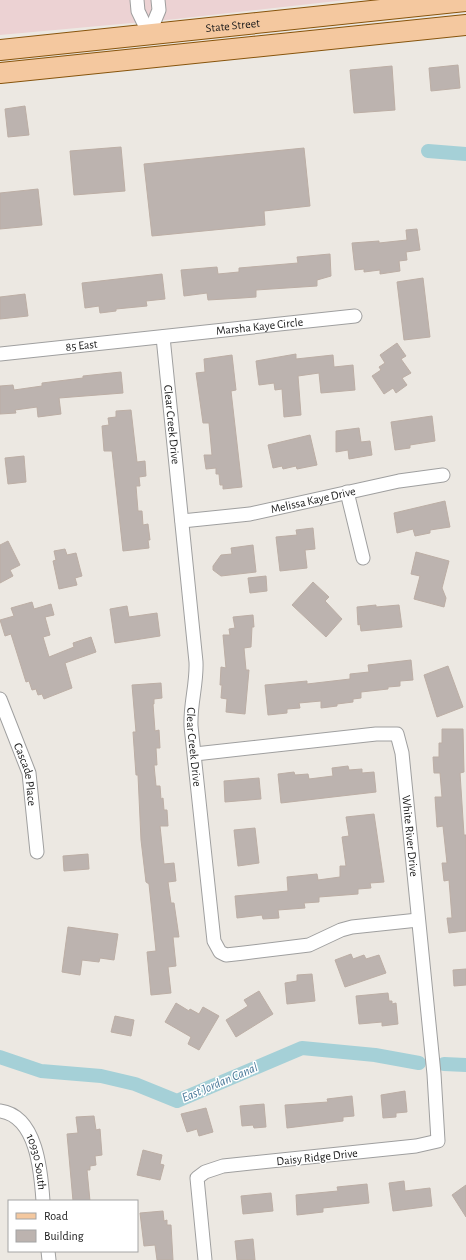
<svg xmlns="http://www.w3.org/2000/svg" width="466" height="1260" font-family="'Alegreya Sans',sans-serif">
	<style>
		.commercial { fill: #ecd2d3 }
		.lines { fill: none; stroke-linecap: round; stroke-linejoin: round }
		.canal { stroke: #a5d0d7; stroke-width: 14 }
		.building { fill: #bcb3af; stroke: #bcaea5 }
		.minor-casing { stroke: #9f9f9f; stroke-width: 15 }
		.primary-casing { stroke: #87540c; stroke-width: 22 }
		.minor { stroke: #fff; stroke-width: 13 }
		.primary { stroke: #f4c89f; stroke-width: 20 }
		.labels { text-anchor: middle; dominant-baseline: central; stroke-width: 3; stroke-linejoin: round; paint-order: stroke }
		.street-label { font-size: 12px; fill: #1b1b1b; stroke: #fff }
		.water-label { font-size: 13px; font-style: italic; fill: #4d7b9b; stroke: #fff }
	</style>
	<rect width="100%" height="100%" fill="#ece8e2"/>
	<path class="commercial" d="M0 0H346L176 19 0 35Z"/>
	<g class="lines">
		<path class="canal" d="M428 151 466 154
			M0 1057 41 1071 101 1076 135 1084 177 1101 302 1048 375 1055 419 1063
			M444 1064 466 1065"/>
	</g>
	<path class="building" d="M458 65 460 88 431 91 429 68Z
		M392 66 395 110 354 113 350 70Z
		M25 106 29 135 8 137 5 109Z
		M121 147 125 191 74 195 70 151Z
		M304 148 310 206 264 211 265 225 152 236 144 164Z
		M38 189 42 225 0 229V193Z
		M417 229 420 250 406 252 407 260 399 261 400 271 380 274V270L364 272V269L355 270 352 243 379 241V243L407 240 406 230Z
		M330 254 331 276 317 280V286L256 290V297L242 298 208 300 207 293 184 296 181 270 217 267 218 274 239 272V268L298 263 297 257Z
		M162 274 165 299 146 301 147 306 116 309V311L100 313 99 306 85 308 82 283Z
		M423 278 430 337 404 340 397 282Z
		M25 294 28 316 0 319V297Z
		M397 343 406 356 401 359 411 373 402 378 407 385 396 393 393 388 384 394 372 376 381 370 379 367 385 363 380 355Z
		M296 354V359L333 355 334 367 353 365 355 390 321 393 319 373 298 376 301 415 284 417 282 389 275 390 274 383 259 385 256 361Z
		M232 355 236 390 231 391 242 487 223 489V485H220L219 474H216V468L206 469 204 455H212L209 423H203L196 373 205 372 204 359Z
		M121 372 123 393 59 398 61 414 38 417 37 407 15 410 16 413 0 414V386L13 385 14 390 42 386V383L83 378V376Z
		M131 410 137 462 145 461 146 476 139 477 140 486H136L138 511H142L143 525 148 524 150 540H148L149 548 123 551 112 451H104L102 426 109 425 108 418 116 417V411Z
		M432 416 435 441 410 445V448L395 450 391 422Z
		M359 428 361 442 370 441 372 455 349 459 348 450 336 452V431Z
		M310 435 317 465 297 469 296 466 283 469 282 466 273 468 268 445Z
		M24 456 26 482 8 484 5 458Z
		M445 501 450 527 430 530V533L415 536 413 529 397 533 394 513Z
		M313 528 315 549 305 550 307 568 280 571 276 537 297 535 296 530Z
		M8 541 20 565 10 570 13 576 0 583V545Z
		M253 545 256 572 221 576 213 570V566L221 555 232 554 231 548Z
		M65 549 67 555 76 553 82 576 75 578 77 585 59 589 53 561 56 560 54 551Z
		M416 552 449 561 442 588 446 598 444 607 414 599 420 576 411 574Z
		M266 576 267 591 250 593 248 578Z
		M313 582 329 597 325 601 342 619 326 637 292 605Z
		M32 602 34 609 51 604 54 615 45 617 50 635 43 637 49 657 74 647 73 643 91 637 96 652 65 663 72 688 44 699 42 694 38 695 36 689 32 690 29 681 26 682 11 634 5 636 0 620 14 616 11 608Z
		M376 605V607L399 605 402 627 361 631 360 624 358 625 357 607Z
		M127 606 129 617 157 613 160 636 115 643 110 609Z
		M253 615 254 627H252L251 647 244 648 246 670H249L245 714 226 712 227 699 221 698 222 685H220L221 667 226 668 223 635H230L229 629 235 628 233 617Z
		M411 660 413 680 400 681V686L388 687V689L361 692V698L353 699V702L337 704V706L321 708V701L299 703 300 708 287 709V713L268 715 265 685 307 681V684L350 679V674L369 672 368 665Z
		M448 666 463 707 437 717 424 675Z
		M161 683 162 698 154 699V704H153L155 731 159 730 160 748H156L157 765H154L156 786H160L161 799 163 798 164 810H167L168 826H160L164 864 174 863 176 881 168 882 171 903H174L179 937H173L176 966 168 967 171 993 151 995 147 952 156 951 149 884 146 882 141 840 138 775H136L133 732H136L132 685Z
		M442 729H463L464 772 460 773 464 835H466V931L449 933 447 918H452L449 880 444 881 442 863H447L443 826 437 827 435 797H442L440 773H434L433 757H439V743H442Z
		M348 766 349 770 362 769V773L374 772 376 792 281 803 278 774 294 772 295 775 308 774 309 779 333 776 332 768Z
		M259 778 261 799 225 802 224 781Z
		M374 814 384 882 370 883 371 888 358 889V894L319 897V902L304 903 305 908 278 910 279 918 263 919 262 915 237 918 235 896 288 891 287 877 317 874 318 880 340 877V866H346L342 837 349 836 346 817Z
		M255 828 259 863 238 866 234 830Z
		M88 854 89 869 64 871 63 856Z
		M68 927 118 934 114 960 100 958 99 962 82 960 80 975 62 972Z
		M351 954 353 959 364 955 366 959 379 955 386 973 345 987 335 960Z
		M466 969V985L454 986 453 970Z
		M312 974 315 1001 287 1004 285 983 297 981V975Z
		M259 991 273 1014 236 1037 226 1020 248 1006 244 1000Z
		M388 993 389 1001H392V1004L396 1003 398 1024 382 1026V1022L359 1024 356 996Z
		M176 1003 189 1011 190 1009 199 1014 203 1007 219 1016 199 1050 188 1044 191 1037 165 1022Z
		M115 1016 134 1020 131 1036 111 1032Z
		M405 1091 407 1112 396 1113V1117L383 1118 381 1095Z
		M352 1096 354 1116 343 1117V1121L287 1128 285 1105 328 1102 327 1099Z
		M264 1104 266 1127 254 1128 253 1125 242 1126 240 1106Z
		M206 1108 213 1132 199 1136 197 1129 187 1132 181 1114Z
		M94 1116 96 1130 100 1129 102 1155 95 1156 96 1165 90 1166V1170H87L90 1201H73L67 1134 78 1133 76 1117Z
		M143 1150 162 1155 160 1164 164 1165 160 1180 137 1175Z
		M404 1181 405 1191 430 1188 432 1206 393 1211 389 1183Z
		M367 1184 369 1203 323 1208V1212L297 1215 296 1195 338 1191 337 1187Z
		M466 1185V1217L452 1195Z
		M271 1193 273 1211 243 1214 241 1196Z
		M163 1211 164 1221 167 1220V1225H171L173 1260H157L155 1245 144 1246 140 1213Z
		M253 1239 255 1260H237L235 1241Z"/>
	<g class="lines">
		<defs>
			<g id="minor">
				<path d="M137 0 138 11 149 34"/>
				<path d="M149 34 159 10 158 0"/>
				<path id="s1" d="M163 337 196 662C197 684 190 704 191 726L214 941 220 952 226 955 244 953 309 945 341 930 352 927 418 920"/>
				<path id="s2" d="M0 354 355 316"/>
				<path d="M347 492 363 558"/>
				<path id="s3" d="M182 521 250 514 399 481 443 475"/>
				<path id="s4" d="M0 699 29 773 37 852"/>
				<path id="s5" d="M195 754 376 734H397L402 753 434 1074 438 1141 416 1146 223 1166 205 1172 197 1178 205 1260"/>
				<path id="s6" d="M0 1111C37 1116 41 1172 43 1201"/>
				<path d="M48 1251 49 1260"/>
			</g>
			<g id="primary">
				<path id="s7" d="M0 50 466 1"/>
				<path d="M0 73 466 25"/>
			</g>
		</defs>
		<use href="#minor" class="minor-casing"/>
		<use href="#primary" class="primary-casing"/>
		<use href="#minor" class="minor"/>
		<use href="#primary" class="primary"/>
	</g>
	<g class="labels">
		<g class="street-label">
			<text stroke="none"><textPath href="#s7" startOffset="234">State Street</textPath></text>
			<text stroke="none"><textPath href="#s2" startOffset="261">Marsha Kaye Circle</textPath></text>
			<text stroke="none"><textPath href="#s2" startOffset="82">85 East</textPath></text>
			<text stroke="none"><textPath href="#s1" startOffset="88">Clear Creek Drive</textPath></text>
			<text stroke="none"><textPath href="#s3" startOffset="133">Melissa Kaye Drive</textPath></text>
			<text stroke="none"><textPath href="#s1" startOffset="412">Clear Creek Drive</textPath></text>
			<text stroke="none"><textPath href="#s4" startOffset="80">Cascade Place</textPath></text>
			<text stroke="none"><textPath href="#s5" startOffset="306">White River Drive</textPath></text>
			<text transform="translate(317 1157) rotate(-6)">Daisy Ridge Drive</text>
			<text stroke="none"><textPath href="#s6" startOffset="68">10930 South</textPath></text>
		</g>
		<g class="water-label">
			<text transform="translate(220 1083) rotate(-23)">East Jordan Canal</text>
		</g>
	</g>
	<rect x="8" y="1200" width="130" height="52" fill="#ffffff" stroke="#a4a4a4"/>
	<rect x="16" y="1213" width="20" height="6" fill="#f4c89f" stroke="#a4a4a4"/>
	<text x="44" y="1220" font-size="12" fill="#1b1b1b">Road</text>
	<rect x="16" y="1230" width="20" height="12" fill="#bcb3af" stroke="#a4a4a4"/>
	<text x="44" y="1240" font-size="12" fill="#1b1b1b">Building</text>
</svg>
